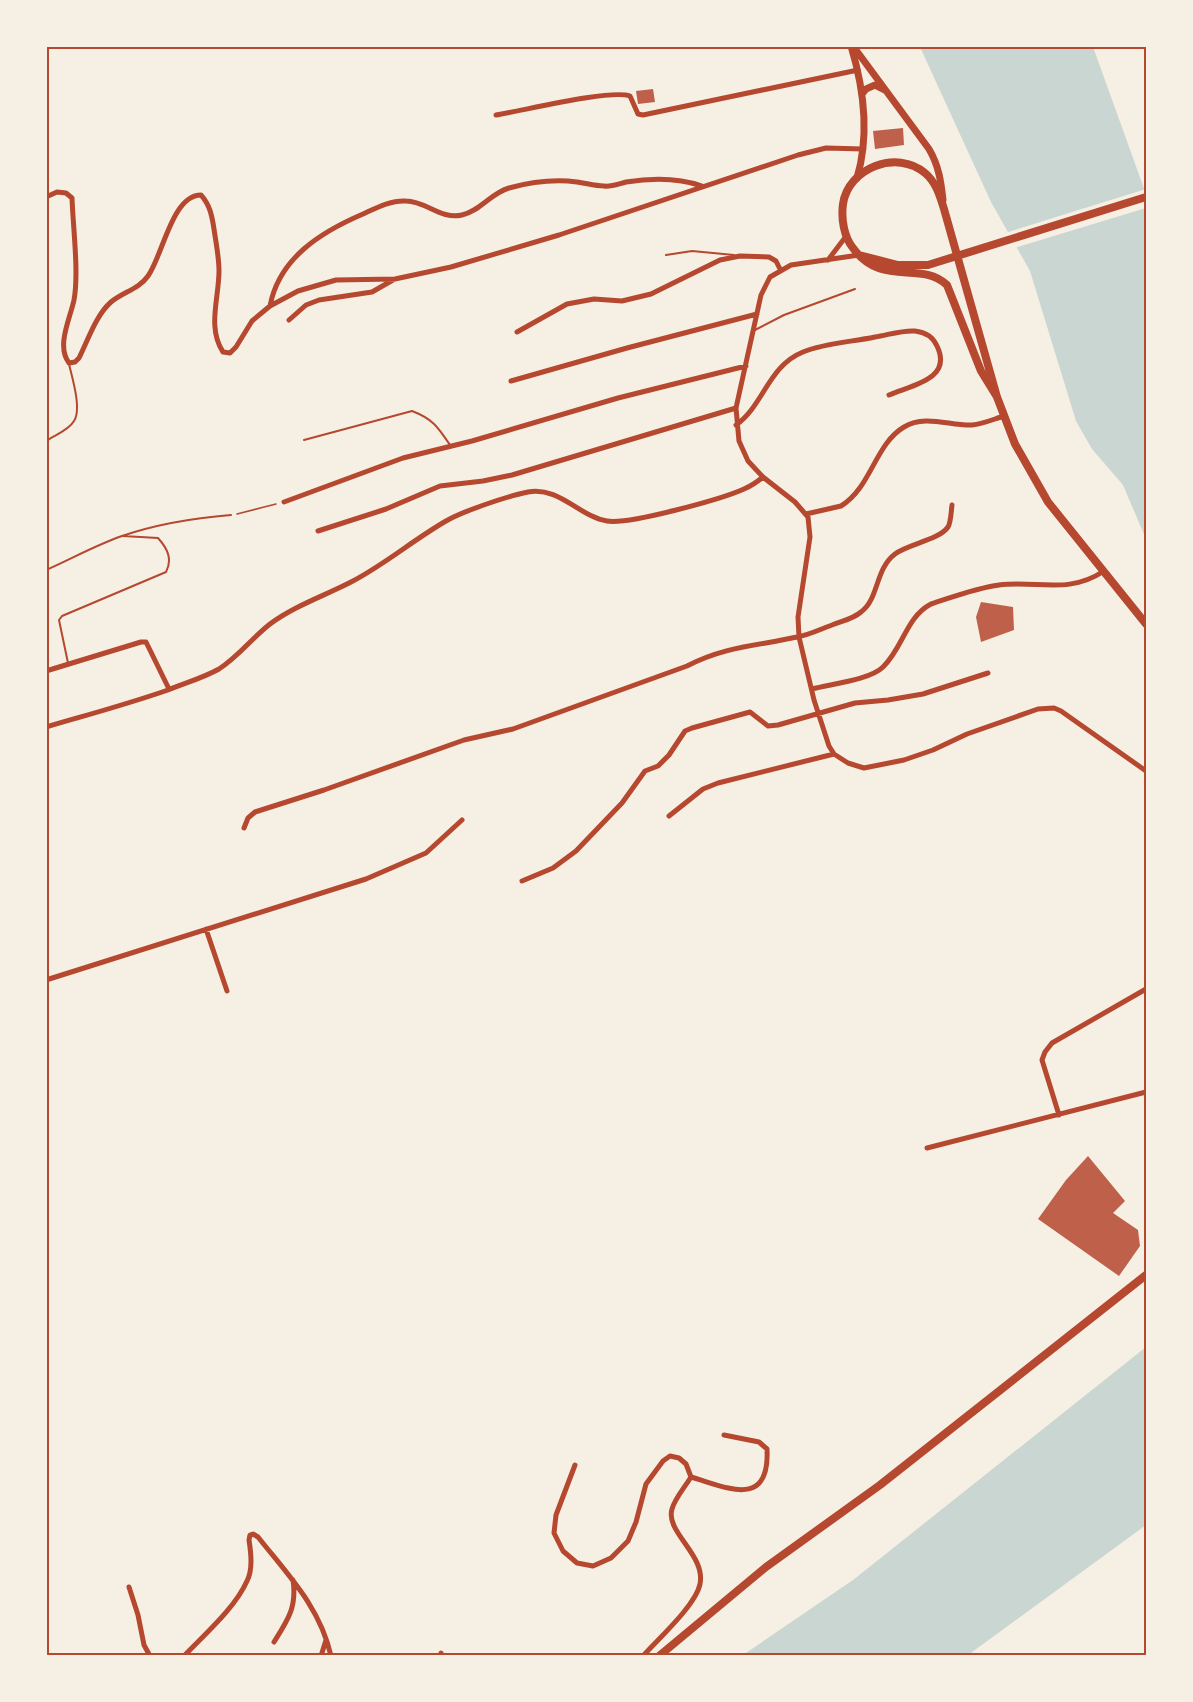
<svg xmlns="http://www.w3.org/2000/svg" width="1193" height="1702" font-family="'DejaVu Sans',sans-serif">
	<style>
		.water { fill: #c9d6d2 }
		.pier { fill: #f6efe4 }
		.building { fill: #bf614a }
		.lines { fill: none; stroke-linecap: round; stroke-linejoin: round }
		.path { stroke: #b5482f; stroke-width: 1.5 }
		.service { stroke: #b5482f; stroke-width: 2 }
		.minor { stroke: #b5482f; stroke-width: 5 }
		.secondary { stroke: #b5482f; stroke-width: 7 }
		.primary { stroke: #b5482f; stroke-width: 8 }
		.neatline { fill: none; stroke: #b5482f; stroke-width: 2 }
	</style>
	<rect width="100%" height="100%" fill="#f6efe4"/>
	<path class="water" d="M920 47H1093L1146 194V539L1123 485 1092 449 1076 421 1030 271 991 202Z
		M1146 1347V1525L968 1655H743L853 1580Z"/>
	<path class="pier" d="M1146 189V208L1014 248 1005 233Z"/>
	<path class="building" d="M653 89 655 102 638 104 636 91Z
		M903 128 904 145 875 149 873 131Z
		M981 602 1013 607 1014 630 981 642 976 617Z
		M1088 1156 1125 1201 1113 1213 1138 1230 1140 1246 1119 1276 1038 1219 1066 1180Z"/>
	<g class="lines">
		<path class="path" d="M237 514 276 504"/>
		<path class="service" d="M666 255 692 251 734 255
			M755 330 784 315 855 289
			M304 440 412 411C433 419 438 427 450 445
			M46 441C55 435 69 430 74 421 82 409 72 377 69 364
			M46 570C71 559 96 545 122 536 157 524 194 518 231 515
			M68 663 59 620 62 616 166 572C173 559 167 548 158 538L123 536"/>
		<path class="minor" d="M496 115C522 111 610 89 630 96L638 114 643 115 858 70
			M46 197 57 192 66 193 72 198C73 227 79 273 74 300 70 319 56 346 69 363L75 362 79 358C88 340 96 315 111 302 123 292 139 289 148 276 163 255 172 195 201 195 210 205 212 216 214 229 216 243 219 257 219 271 219 298 207 328 223 352L230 353 236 347 252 321 270 306 298 291 336 280 395 279 451 267 559 235 798 155 826 148 863 149
			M859 255 791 265 770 277 761 295 736 408 739 441 748 461 763 477 795 502 808 517 810 537 798 617 799 637 814 700 829 746 834 754 848 763 864 768 904 760 933 750 967 734 1038 709 1054 708 1061 711 1146 771
			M828 260 847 235
			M270 306C279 258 321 232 363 214 376 208 391 200 406 201 426 201 441 220 462 215 480 211 491 193 509 188 531 182 554 179 577 182 586 183 594 186 604 186 611 187 618 184 626 182 651 178 679 178 702 186
			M289 320 306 305 319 300 372 292 393 280
			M517 332 567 304 594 299 622 301 651 294 720 260 740 256 769 257 776 261 780 269
			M511 381 627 348 757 314
			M736 425C764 405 768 366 803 352 825 343 851 342 875 337 888 335 902 330 915 331 925 332 933 337 937 346 953 379 912 385 889 395
			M284 502 403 458 472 441 618 398 746 366
			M806 514 841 506C871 488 875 444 904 427 925 414 950 426 972 425 983 424 994 419 1004 416
			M318 531 386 509 440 486 483 481 512 475 736 408
			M46 671 141 642H146L169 689
			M812 689C830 684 870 680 883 667 903 648 906 617 931 604 953 597 976 588 999 585 1037 580 1068 595 1104 571
			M46 727C87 715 128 704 168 690 185 683 203 678 219 669 238 657 252 638 270 624 294 606 324 596 351 582 384 565 413 540 446 521 463 511 508 496 528 492 559 486 580 517 607 521 628 525 722 499 744 489 751 486 757 482 763 477
			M669 816 703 789 718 783 834 754
			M244 828 248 818 255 812 324 790 464 740 513 729 687 666C726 646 757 646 797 637 809 635 821 629 832 625 842 621 853 619 861 612 879 599 875 569 895 554 908 544 939 540 948 527 951 522 951 512 952 505
			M522 881 553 868 576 851 622 803 645 771 658 766 669 755 685 731 692 728 750 712 768 726 778 725 855 703 888 700 923 694 988 673
			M206 929 227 991
			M46 980 366 879 426 853 462 820
			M1059 1115 1042 1060 1045 1052 1052 1043 1146 989
			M927 1148 1146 1092
			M575 1465 556 1515 554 1533 563 1551 577 1563 593 1566 611 1558 628 1541 636 1522 646 1484 663 1461 670 1456 679 1458 686 1464 691 1477C685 1487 675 1498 672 1509 665 1532 706 1555 700 1584 696 1605 658 1639 643 1656
			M691 1477C726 1487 770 1510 767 1449L759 1442 724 1435
			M129 1587 138 1615 144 1645 150 1656
			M274 1642C288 1620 297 1607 293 1580
			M184 1656C205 1634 235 1608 247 1581 253 1569 251 1553 249 1540L250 1535 253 1534 258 1537C288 1575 320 1607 331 1656
			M321 1656 326 1640
			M440 1656 441 1653"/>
		<path class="secondary" d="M851 46C864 89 870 134 857 178
			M853 46 929 149C939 166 941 182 943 200
			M862 94 866 89 875 85 885 90"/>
		<path class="primary" d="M859 255 898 265H928L1146 197
			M997 397 981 371 947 285C920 260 882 288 853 248 844 237 841 219 843 204 848 168 897 149 925 173 936 182 940 196 944 209L997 397 1015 444 1048 502 1146 624
			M659 1656 766 1567 880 1485 1146 1275"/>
	</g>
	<rect width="1193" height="1702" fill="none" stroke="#f6efe4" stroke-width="96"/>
	<rect x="48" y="48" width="1097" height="1606" class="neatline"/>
</svg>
